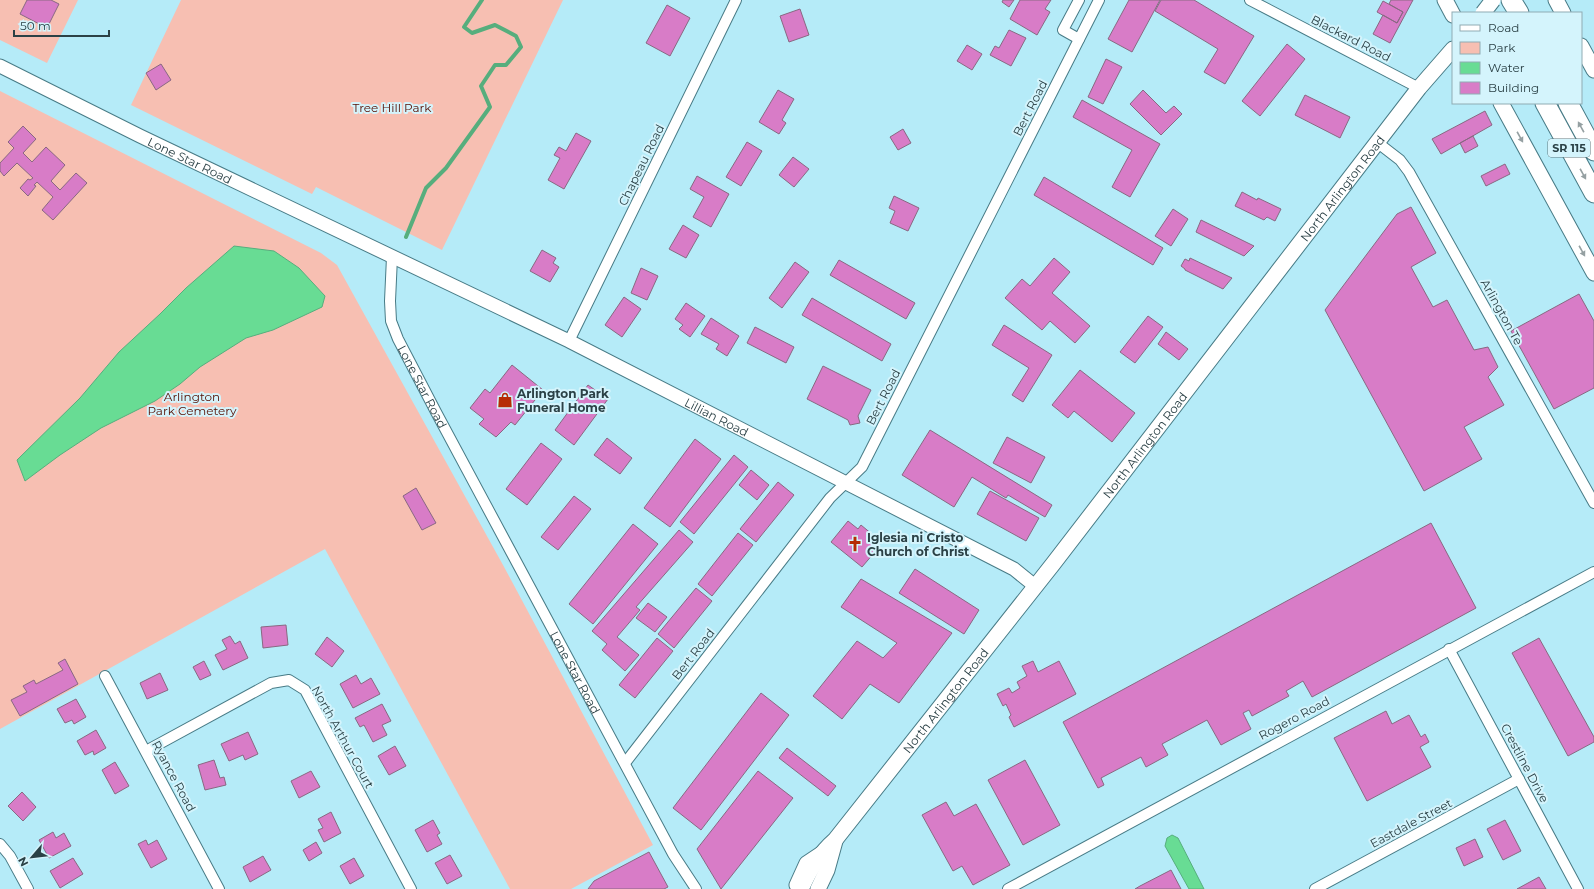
<svg xmlns="http://www.w3.org/2000/svg" width="1594" height="889" font-family="Montserrat,sans-serif">
	<style>
		.green { fill: #f7bfb2 }
		.water { fill: #68dc94; stroke: #56ae7d }
		.lines { fill: none; stroke-linecap: round; stroke-linejoin: round }
		.stream { stroke: #56ae7d; stroke-width: 4 }
		.building { fill: #d87cc7; stroke: #896882 }
		.minor-casing { stroke: #487b86; stroke-width: 12 }
		.tertiary-casing { stroke: #487b86; stroke-width: 15 }
		.secondary-casing { stroke: #487b86; stroke-width: 17 }
		.motorway-casing { stroke: #487b86; stroke-width: 21 }
		.minor { stroke: #fff; stroke-width: 10 }
		.tertiary { stroke: #fff; stroke-width: 13 }
		.secondary { stroke: #fff; stroke-width: 15 }
		.motorway { stroke: #fff; stroke-width: 19 }
		.secondary-bridge-casing { stroke: #487b86; stroke-width: 17; stroke-linecap: butt }
		.secondary-bridge { stroke: #fff; stroke-width: 15 }
		.oneway { fill: #95a0a2 }
		.labels { text-anchor: middle; dominant-baseline: central; stroke-width: 4; stroke-linejoin: round; paint-order: stroke }
		.shield { fill: #d4f4fc; stroke: #5e777d; stroke-width: 1 }
		.shield-label { font-size: 11px; font-weight: bold; fill: #2b4146 }
		.street-label { font-size: 12px; fill: #2b4146; stroke: #d4f4fc }
		.park-label { font-size: 12px; fill: #550d00; stroke: #d4f4fc }
		.poi-label { font-size: 12px; font-weight: bold; fill: #2b4146; stroke: #d4f4fc; text-anchor: start }
	</style>
	<rect width="100%" height="100%" fill="#b5ebf8"/>
	<path class="green" d="M0 0H78L47 63 0 40Z
		M181 0H563L442 250 316 187 312 194 131 105Z
		M0 91 321 253 337 265 503 565 653 845 571 889H510L325 549 0 729Z"/>
	<path class="water" d="M234 246 274 251 299 268 325 296 322 307 273 330 246 338 200 367 180 384 155 401 101 428 60 455 25 481 17 460 80 398 119 352 160 314 186 288Z
		M1172 835 1178 838 1204 889H1189L1165 846 1167 838Z"/>
	<g class="lines">
		<path class="stream" d="M406 237 426 188 446 168 490 107 481 86 495 65H506L521 47 516 36 495 25 472 33 464 27 482 0"/>
	</g>
	<path class="building" d="M27 0H51L59 4 47 28 20 14Z
		M1003 0H1014L1009 7 1002 2Z
		M1020 0H1051L1045 9 1050 12 1037 35 1010 19Z
		M1129 0H1160L1132 52 1108 39Z
		M1161 0H1194L1254 36 1225 84 1204 72 1218 49 1155 11Z
		M1391 0H1413L1390 43 1373 34 1383 15 1397 23 1403 12 1389 4Z
		M1383 1 1403 12 1397 23 1377 12Z
		M667 5 690 18 670 56 646 43Z
		M800 9 809 35 789 42 780 16Z
		M1009 30 1026 38 1011 66 990 55 995 46 999 48Z
		M1287 44 1305 59 1260 116 1242 101Z
		M967 45 982 54 972 70 957 61Z
		M1106 59 1122 67 1103 104 1088 97Z
		M161 64 171 80 156 90 146 73Z
		M778 90 794 99 782 120 786 123 779 134 759 122Z
		M1143 90 1166 113 1174 106 1182 114 1161 135 1130 104Z
		M1305 95 1350 117 1340 138 1295 115Z
		M1082 100 1160 144 1130 197 1112 187 1132 150 1073 117Z
		M1485 111 1492 125 1441 154 1432 139Z
		M23 126 36 139 23 153 32 162 46 147 65 165 51 181 60 190 76 173 87 183 53 220 42 210 53 197 37 182 34 185 36 186 28 196 20 188 28 179 30 180 33 178 17 163 4 176 0 171V163L14 148 8 142Z
		M903 129 911 143 898 150 890 137Z
		M576 133 591 141 564 189 548 180 560 158 554 155 559 147 566 151Z
		M1473 136 1478 146 1465 153 1460 143Z
		M747 142 762 151 741 186 726 177Z
		M793 157 809 169 794 187 779 175Z
		M1505 164 1510 174 1486 186 1481 176Z
		M697 176 729 194 711 227 693 217 704 197 690 189Z
		M1044 177 1163 248 1153 265 1034 195Z
		M1242 192 1257 200 1258 198 1281 209 1275 221 1267 217 1264 220 1235 206Z
		M894 196 919 208 908 231 890 223 895 211 889 208Z
		M1411 207 1436 253 1411 267 1433 307 1447 300 1474 350 1488 347 1498 367 1488 377 1504 405 1464 427 1482 459 1424 491 1325 310 1397 214Z
		M1173 209 1188 219 1171 246 1155 236Z
		M1201 220 1254 246 1244 256 1196 232Z
		M683 225 699 235 686 258 669 249Z
		M542 250 556 258 553 263 559 267 550 282 530 271Z
		M1054 258 1070 272 1052 293 1090 326 1075 343 1050 321 1042 330 1005 298 1022 279 1030 286Z
		M1190 258 1232 278 1223 289 1185 270V269L1181 266 1185 259 1189 261Z
		M839 260 915 303 906 319 830 275Z
		M795 262 809 272 782 308 769 298Z
		M641 268 658 276 647 300 631 293Z
		M1579 294 1594 321V388L1554 409 1511 331Z
		M624 297 641 309 622 337 605 325Z
		M812 298 891 344 882 361 802 315Z
		M686 303 705 316 690 337 679 329 683 325 675 319Z
		M1148 316 1163 327 1135 363 1120 352Z
		M711 318 739 336 727 356 716 349 719 344 701 334Z
		M1004 325 1052 355 1023 402 1012 395 1029 368 992 345Z
		M755 327 794 347 786 363 747 343Z
		M1166 332 1188 349 1179 360 1158 344Z
		M512 365 543 390 515 425 511 422 496 437 479 424 484 419 470 408 485 389 490 393Z
		M823 366 871 390 858 416 860 423 850 425 848 420 807 399Z
		M1080 370 1135 413 1112 442 1074 411 1068 418 1052 405Z
		M588 385 608 399 574 445 555 430Z
		M930 430 1052 505 1045 517 1008 495 1006 498 972 477 954 507 902 475Z
		M1007 437 1045 457 1031 483 993 463Z
		M607 438 632 458 620 474 594 455Z
		M695 439 721 459 670 527 644 508Z
		M541 443 562 459 527 505 506 489Z
		M734 455 748 467 694 534 680 522Z
		M751 470 769 485 757 500 739 485Z
		M778 482 794 495 756 542 740 529Z
		M416 488 436 523 422 530 403 496Z
		M990 491 1039 518 1026 541 977 514Z
		M574 496 591 509 558 550 541 537Z
		M848 521 858 529 861 525 873 535 870 538 880 546 862 567 831 542Z
		M1431 523 1476 608 1312 697 1303 681 1286 691 1289 696 1252 716 1249 710 1243 713 1251 729 1221 745 1207 720 1162 744 1168 755 1146 767 1141 757 1101 778 1104 785 1098 788 1063 722Z
		M633 524 658 544 593 624 569 604Z
		M679 530 693 542 636 607 640 610 617 637 639 655 625 671 602 650 607 644 592 631Z
		M738 533 753 545 712 596 698 584Z
		M915 569 979 610 964 634 899 593Z
		M861 579 952 633 899 703 870 684 842 719 813 696 857 641 883 658 897 643 841 607Z
		M696 588 712 601 674 648 658 634Z
		M648 603 667 617 655 632 636 618Z
		M286 625 288 645 263 648 261 627Z
		M230 636 235 644 240 641 248 658 223 670 215 655 227 649 222 640Z
		M327 637 344 651 332 667 315 654Z
		M657 638 673 651 635 698 619 685Z
		M1539 638 1594 737V742L1568 756 1512 653Z
		M65 659 78 684 20 716 11 700 27 692 23 686 34 680 36 684 63 670 58 663Z
		M204 661 211 675 200 680 193 667Z
		M1033 661 1038 672 1059 661 1076 694 1014 727 1009 717 1011 715 1006 704 1003 706 997 694 1009 688 1012 693 1020 688 1017 682 1027 676 1022 666Z
		M160 673 168 690 147 699 140 683Z
		M356 675 361 684 371 678 380 694 353 708 340 684Z
		M761 693 789 715 701 830 673 808Z
		M76 699 86 717 74 724 72 720 65 723 57 709Z
		M382 704 391 721 382 725 387 735 373 742 364 725 360 727 355 718Z
		M1386 711 1392 724 1409 715 1421 737 1425 734 1429 742 1420 747 1431 767 1367 801 1334 738Z
		M96 730 106 748 94 755 93 751 85 755 77 741Z
		M248 732 258 754 245 760 243 755 229 761 221 744Z
		M395 746 406 766 389 775 378 756Z
		M787 748 836 786 828 796 779 758Z
		M214 760 220 778 224 777 226 785 205 790 198 765Z
		M1025 760 1060 825 1023 845 988 780Z
		M115 762 129 786 115 794 102 770Z
		M311 771 320 787 299 798 291 781Z
		M758 771 793 798 721 889 697 849Z
		M22 792 36 807 23 821 8 806Z
		M946 802 954 816 976 804 1010 865 973 885 962 866 953 871 922 815Z
		M331 812 341 833 324 842 318 830 323 828 318 819Z
		M433 820 440 833 437 835 442 844 427 852 415 830Z
		M1505 820 1521 851 1503 860 1487 829Z
		M53 832 56 838 64 833 71 846 49 858 39 840Z
		M1475 839 1483 857 1464 866 1456 848Z
		M146 840 148 845 157 840 167 859 151 868 138 844Z
		M316 842 322 853 309 861 303 850Z
		M649 852 668 887 664 889H588L594 881Z
		M450 855 462 876 447 884 435 863Z
		M263 856 271 870 250 882 243 867Z
		M73 858 83 874 60 888 50 871Z
		M354 858 364 876 350 884 340 866Z
		M1171 870 1181 889H1135L1140 886Z
		M1539 877 1546 889H1517Z"/>
	<g class="lines">
		<defs>
			<g id="minor">
				<path d="M1079 0 1063 30 1079 39"/>
				<path d="M1250 0 1419 88"/>
				<path d="M1378 143 1400 160 1409 172 1594 503"/>
				<path id="s1" d="M392 257 390 301 391 321 398 339 436 412 673 854 696 889"/>
				<path d="M569 341 736 0"/>
				<path d="M1449 649 1578 889"/>
				<path d="M105 676 219 889"/>
				<path d="M146 751 271 683 289 680 305 690 411 889"/>
				<path d="M625 763 830 498 862 467 1099 0"/>
				<path d="M0 844 10 856 28 889"/>
				<path d="M1008 889 1594 572"/>
				<path d="M1315 889 1519 779"/>
			</g>
			<g id="tertiary">
				<path id="s2" d="M0 66 140 136 569 341 1014 569 1035 586"/>
				<path d="M796 885 806 863 821 853"/>
			</g>
			<g id="secondary">
				<path d="M1445 0 1453 15"/>
				<path d="M1556 0 1563 13"/>
				<path d="M1581 46 1594 70"/>
				<path d="M1501 103 1594 273"/>
				<path id="s3" d="M801 889C810 870 819 854 835 840L1053 564 1419 88 1453 49"/>
				<path d="M818 889 827 870 835 841"/>
			</g>
			<path id="motorway" d="M1511 0 1519 13
				M1545 103 1594 193
				M1568 103 1594 151"/>
		</defs>
		<use href="#minor" class="minor-casing"/>
		<use href="#tertiary" class="tertiary-casing"/>
		<use href="#secondary" class="secondary-casing"/>
		<use href="#motorway" class="motorway-casing"/>
		<use href="#minor" class="minor"/>
		<use href="#tertiary" class="tertiary"/>
		<use href="#secondary" class="secondary"/>
		<use href="#motorway" class="motorway"/>
		<defs>
			<path id="secondary-bridge" d="M1483 13 1493 0"/>
		</defs>
		<use href="#secondary-bridge" class="secondary-bridge-casing"/>
		<use href="#secondary-bridge" class="secondary-bridge"/>
	</g>
	<defs><path id="oneway-solid" d="M-6-.8H1V-3.2L6.5 0L1 3.2V.8H-6Z"/></defs>
	<g class="oneway">
		<use href="#oneway-solid" transform="translate(1581 127) rotate(-119)"/>
		<use href="#oneway-solid" transform="translate(1520 137) rotate(61)"/>
		<use href="#oneway-solid" transform="translate(1583 174) rotate(61)"/>
		<use href="#oneway-solid" transform="translate(1582 251) rotate(61)"/>
	</g>
	<defs>
		<symbol id="shop-bare" viewBox="-9 -9 18 18"><path d="M-5-2.5h2.3a2.7 3.5 0 0 1 5.4 0H5L5.5 6h-11ZM-1.5-2.5h3a1.5 2.3 0 0 0-3 0Z" fill="#b62c04" stroke="#d4f4fc" stroke-width="2.5" paint-order="stroke"/></symbol>
		<symbol id="church-bare" viewBox="-9 -9 18 18"><path d="M-1.2-6h2.4v3.5h3.3v2.4h-3.3V6h-2.4V-.1h-3.3v-2.4h3.3Z" fill="#b62c04" stroke="#d4f4fc" stroke-width="2.5" paint-order="stroke"/></symbol>
	</defs>
	<g fill-rule="evenodd">
		<use href="#shop-bare" x="494" y="389" width="22" height="22"/>
		<use href="#church-bare" x="844" y="533" width="22" height="22"/>
	</g>
	<g class="labels">
		<rect class="shield" x="1548" y="139" width="42" height="18" rx="3"/>
		<g class="shield-label">
			<text x="1569" y="148">SR 115</text>
		</g>
		<g class="street-label">
			<text transform="translate(1351 38) rotate(27)">Blackard Road</text>
			<text transform="translate(1030 108) rotate(-63)">Bert Road</text>
			<text stroke="none"><textPath href="#s2" startOffset="212">Lone Star Road</textPath></text>
			<text transform="translate(641 165) rotate(-64)">Chapeau Road</text>
			<text stroke="none"><textPath href="#s3" startOffset="886">North Arlington Road</textPath></text>
			<text transform="translate(1502 312) rotate(61)">Arlington Te</text>
			<text stroke="none"><textPath href="#s1" startOffset="137">Lone Star Road</textPath></text>
			<text transform="translate(883 397) rotate(-63)">Bert Road</text>
			<text stroke="none"><textPath href="#s2" startOffset="798">Lillian Road</textPath></text>
			<text stroke="none"><textPath href="#s3" startOffset="562">North Arlington Road</textPath></text>
			<text transform="translate(693 654) rotate(-52)">Bert Road</text>
			<text stroke="none"><textPath href="#s1" startOffset="461">Lone Star Road</textPath></text>
			<text stroke="none"><textPath href="#s3" startOffset="238">North Arlington Road</textPath></text>
			<text transform="translate(1294 718) rotate(-28)">Rogero Road</text>
			<text transform="translate(343 737) rotate(61)">North Arthur Court</text>
			<text transform="translate(1525 763) rotate(62)">Crestline Drive</text>
			<text transform="translate(174 776) rotate(62)">Ryance Road</text>
			<text transform="translate(1411 823) rotate(-28)">Eastdale Street</text>
		</g>
		<g class="park-label">
			<text x="392" y="107">Tree Hill Park</text>
			<text x="192" y="396">Arlington<tspan x="192" dy="14">Park Cemetery</tspan></text>
		</g>
		<g class="poi-label">
			<text x="517" y="393">Arlington Park<tspan x="517" dy="14">Funeral Home</tspan></text>
			<text x="867" y="537">Iglesia ni Cristo<tspan x="867" dy="14">Church of Christ</tspan></text>
		</g>
	</g>
	<rect x="1452" y="12" width="130" height="92" fill="#d4f4fc" stroke="#90acb3"/>
	<rect x="1460" y="25" width="20" height="6" fill="#ffffff" stroke="#90acb3"/>
	<text x="1488" y="32" font-size="12" fill="#2b4146">Road</text>
	<rect x="1460" y="42" width="20" height="12" fill="#f7bfb2" stroke="#90acb3"/>
	<text x="1488" y="52" font-size="12" fill="#2b4146">Park</text>
	<rect x="1460" y="62" width="20" height="12" fill="#68dc94" stroke="#90acb3"/>
	<text x="1488" y="72" font-size="12" fill="#2b4146">Water</text>
	<rect x="1460" y="82" width="20" height="12" fill="#d87cc7" stroke="#90acb3"/>
	<text x="1488" y="92" font-size="12" fill="#2b4146">Building</text>
	<g transform="translate(32 857) rotate(242)" stroke="#d4f4fc" stroke-width="3" paint-order="stroke">
	<path d="M0-3L7 15L0 10L-7 15Z" fill="#2b4146"/>
	<text y="-6" font-size="11" font-weight="bold" text-anchor="middle" fill="#2b4146">N</text>
	</g>
	<path d="M14 30v6h95v-6" fill="none" stroke="#2b4146" stroke-width="2"/>
	<text x="20" y="30" font-size="12" fill="#2b4146" stroke="#d4f4fc" stroke-width="3" paint-order="stroke">50 m</text>
</svg>
